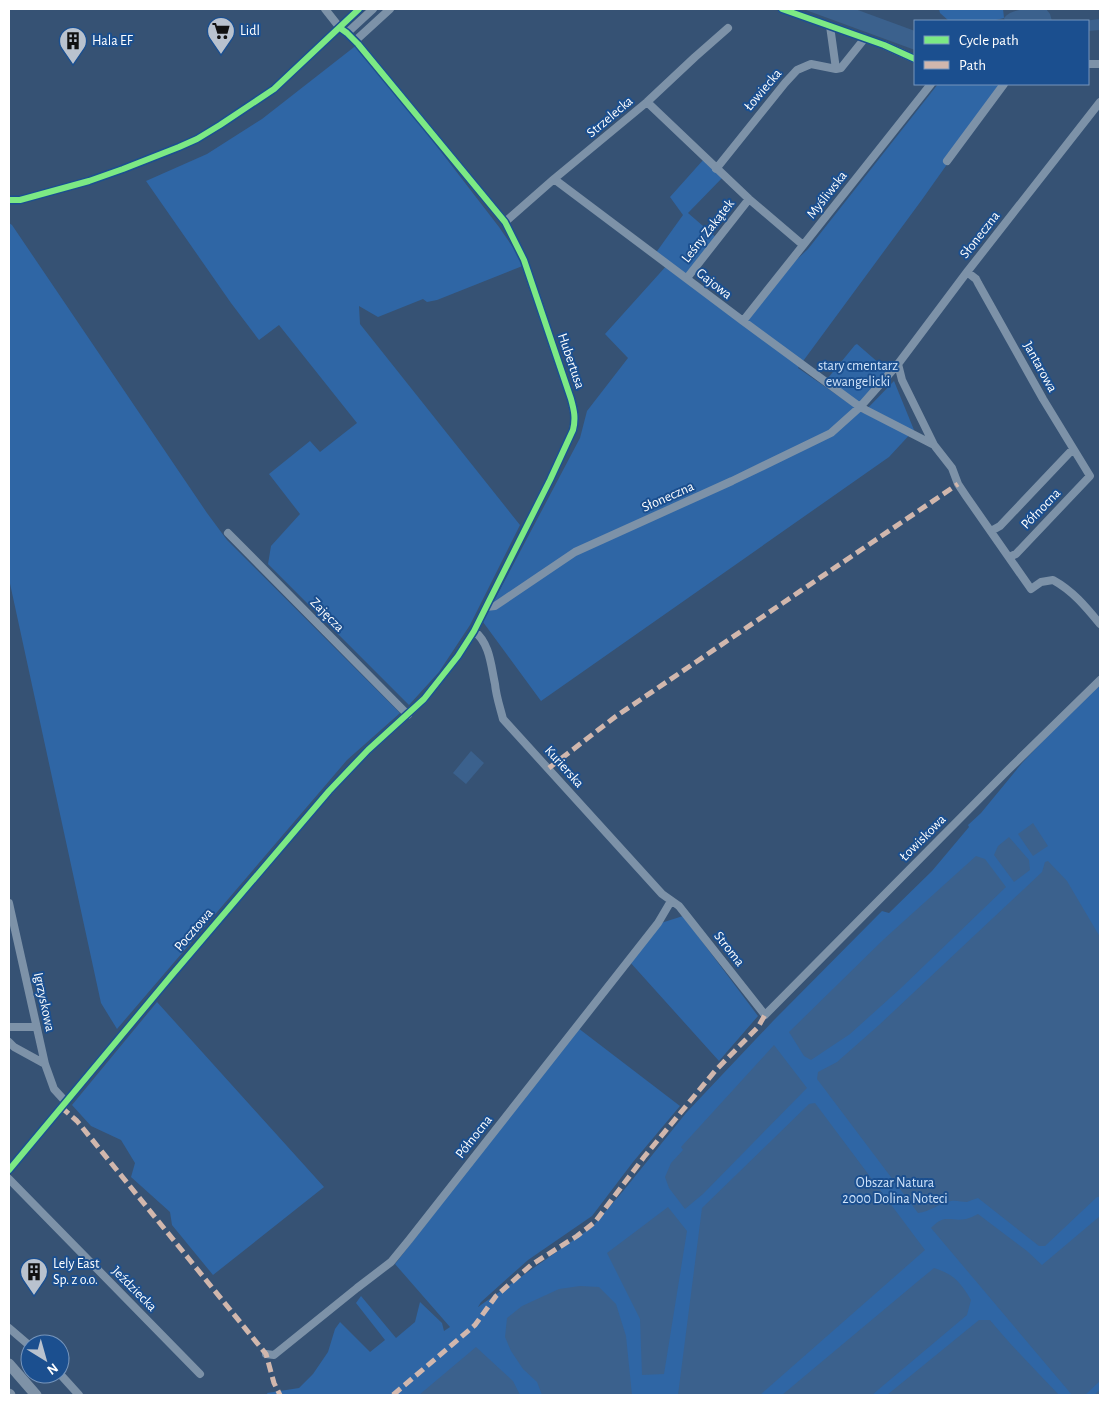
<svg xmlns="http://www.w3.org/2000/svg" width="1109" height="1404" font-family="'Alegreya Sans',sans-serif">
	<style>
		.green { fill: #2f66a5 }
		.water { fill: #3b618d }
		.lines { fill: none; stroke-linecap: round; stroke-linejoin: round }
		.stream { stroke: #3b618d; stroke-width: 2 }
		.minor { stroke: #7d92a8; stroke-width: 8 }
		.highway { stroke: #7e92a7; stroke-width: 11 }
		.quiet { stroke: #d1b7ad; stroke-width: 5; stroke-dasharray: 10 5; stroke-linecap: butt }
		.cycleway-casing { stroke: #1b4f8f; stroke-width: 9 }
		.cycleway { stroke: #7ce984; stroke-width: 6 }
		.labels { text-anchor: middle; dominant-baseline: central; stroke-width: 4; stroke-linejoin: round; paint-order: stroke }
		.poi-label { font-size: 14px; fill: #fff; stroke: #1b4f8f; text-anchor: start }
		.street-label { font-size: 14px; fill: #fff; stroke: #1b4f8f }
		.park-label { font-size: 14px; fill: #cfe3fa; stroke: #1b4f8f }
	</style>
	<rect width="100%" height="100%" fill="#365274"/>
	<path class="green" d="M939 9H1003L1004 18 992 21H949L940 13Z
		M358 44 499 227 525 265 437 300 427 302 423 299 378 317 359 306 360 324 520 525 470 625 439 672 409 705 268 564 271 546 300 514 269 474 310 441 320 452 357 423 279 325 259 340 231 303 146 181 207 154 262 119Z
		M938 84H1004L921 201 798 368 863 413 894 381 914 430 889 457 541 701 483 622 580 438 587 411 628 358 605 334 668 264 655 254 683 215 670 197 704 159 724 176 688 213 718 239 687 278 743 324 775 280 808 249Z
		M9 223 12 225 207 513 227 540 400 713 347 760 117 1029 101 1003 9 579Z
		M857 344 888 371 861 402H858L829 381 828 378 855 345Z
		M1100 681V1395H268L267 1393 299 1388 313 1374 328 1352 335 1329 340 1322 370 1352 385 1340 356 1303 361 1296 396 1338 415 1322 420 1302 442 1323 444 1331 450 1327 395 1264 578 1028 680 1106 633 1162 592 1216 528 1260 481 1302 478 1307 592 1227 624 1190 686 1113 773 1021 882 911 889 913 932 871 969 827 968 825 981 813 1022 763Z
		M683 916 758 1016 719 1061 629 961 661 923Z
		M157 1002 324 1187 213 1275 172 1225 170 1212 131 1177 135 1163 121 1140 91 1126 72 1105Z"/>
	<path class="water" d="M803 9H855L915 31V50Z
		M1046 9 1050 14 1052 21H1005L1004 18C1012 7 1033 9 1046 9Z
		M1100 19V30L1088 31V21H1083Z
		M471 751 484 763 466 784 453 773Z
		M1033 823 1048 846 1033 856 1018 834Z
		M1009 837 1029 860 1030 870 1014 882 994 855 998 846Z
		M976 856 985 859 1006 887 900 989 850 1034 811 1060 804 1056 789 1032 884 939Z
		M1048 861 1067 881 1100 937V1197H1097L1045 1246H1039L978 1198C974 1199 970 1201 967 1202 961 1202 957 1200 951 1201 939 1203 930 1212 918 1213L817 1079 818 1072 837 1062 879 1025 1042 872 1045 862Z
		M774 1045 807 1088 703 1194 685 1209 669 1188 665 1177 671 1163 683 1150 681 1147Z
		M815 1103 925 1250 760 1395H678L702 1208 809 1104Z
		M668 1207 687 1231 664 1374 642 1375 640 1319 607 1253Z
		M978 1214 1027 1251 1042 1265 1100 1216V1381L1085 1395H1072L931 1228C945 1213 950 1222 966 1219 970 1218 974 1216 978 1214Z
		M934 1268C954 1274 961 1283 971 1300L967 1315 872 1395H782L917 1282Z
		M580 1286 599 1287 616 1304 626 1336 632 1395H542L537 1382 523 1369 511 1351 505 1337 507 1318 522 1306 559 1289Z
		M979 1320H990C1011 1346 1036 1370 1059 1395H887Z
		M476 1347 513 1381 520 1395H419Z"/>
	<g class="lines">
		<path class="stream" d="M1096 1395 1100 1391"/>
		<path class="minor" d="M782 9 884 45 915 59
			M830 26 836 69
			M347 33 373 9
			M355 41 390 9
			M1088 64H1100
			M647 102 749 199 803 245
			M947 161 1004 84
			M716 169 785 83 797 70 811 64 836 69 841 68 865 38
			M554 179 743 321 860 407 934 445 952 468 958 484 966 496 1031 589 1041 582 1053 580C1073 591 1086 607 1100 624
			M505 222 554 179 647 102 695 57 728 28
			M967 272 976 279 978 283 1043 399 1090 476 1016 554 1009 557
			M687 278 749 199
			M743 321 931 84
			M898 364 902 380 934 445
			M991 531 1000 526 1073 449
			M228 533 408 715
			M486 607 495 606 575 552 732 481 831 433 860 407 898 364 967 272 1100 102
			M474 631C490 643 491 666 495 684 496 696 500 707 503 719L662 894 679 906 765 1015 1007 771 1100 680
			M9 903 45 1064 54 1089 65 1101
			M9 1027H36
			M9 1042 14 1047 45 1064
			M9 1170 171 976 329 791 368 750 424 699 458 656 474 631 486 607 550 480 573 430C576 418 574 410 571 399L524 260 505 222 358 44 347 33 340 28 325 9
			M9 1179 200 1374
			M9 1328 30 1346
			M266 1354 274 1355 357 1288 391 1262 409 1240 658 923 671 901
			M60 1374 79 1395"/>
		<path class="highway" d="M9 1364 36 1395
			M9 1394 10 1395"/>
		<path class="quiet" d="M549 768 615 717 958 484
			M61 1107 77 1121 266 1354 274 1383 280 1395
			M393 1395 475 1325 496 1296 531 1265 577 1236 595 1222 644 1157 715 1071 758 1027 765 1015"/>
		<defs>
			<path id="cycleway" d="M782 9 884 45 915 59
				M9 200H20L89 181 123 169 179 147 197 139 220 125 274 89 359 9
				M9 1170 171 976 329 791 368 750 424 699 458 656 474 631 486 607 550 480 573 430C576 418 574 410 571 399L524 260 505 222 358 44 347 33 340 28"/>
		</defs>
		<use href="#cycleway" class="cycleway-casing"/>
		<use href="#cycleway" class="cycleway"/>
	</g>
	<defs>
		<symbol id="supermarket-pin" viewBox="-11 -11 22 30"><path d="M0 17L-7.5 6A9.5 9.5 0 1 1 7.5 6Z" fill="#b9c2ce" stroke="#1b4f8f"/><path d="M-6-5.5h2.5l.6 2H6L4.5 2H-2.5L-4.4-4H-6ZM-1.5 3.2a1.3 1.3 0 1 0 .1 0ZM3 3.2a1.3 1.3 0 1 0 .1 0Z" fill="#111"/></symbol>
		<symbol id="building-pin" viewBox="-11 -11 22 30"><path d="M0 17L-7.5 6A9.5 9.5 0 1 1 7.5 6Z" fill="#b9c2ce" stroke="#1b4f8f"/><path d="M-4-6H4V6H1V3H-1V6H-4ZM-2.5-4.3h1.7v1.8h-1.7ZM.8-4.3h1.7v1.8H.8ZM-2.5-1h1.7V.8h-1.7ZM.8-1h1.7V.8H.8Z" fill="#111"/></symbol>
	</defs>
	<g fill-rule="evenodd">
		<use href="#supermarket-pin" x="205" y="15" width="32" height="43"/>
		<use href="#building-pin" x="57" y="25" width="32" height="43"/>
		<use href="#building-pin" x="18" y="1256" width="32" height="43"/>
	</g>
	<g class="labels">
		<g class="poi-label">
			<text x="240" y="31">Lidl</text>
			<text x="92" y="41">Hala EF</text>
			<text x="53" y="1264">Lely East<tspan x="53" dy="16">Sp. z o.o.</tspan></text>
		</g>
		<g class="street-label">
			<text transform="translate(763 90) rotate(-50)">Łowiecka</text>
			<text transform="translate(610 117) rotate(-40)">Strzelecka</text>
			<text transform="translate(827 195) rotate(-52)">Myśliwska</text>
			<text transform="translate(708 231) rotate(-52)">Leśny Zakątek</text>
			<text transform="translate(980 235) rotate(-52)">Słoneczna</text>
			<text transform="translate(714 284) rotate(38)">Gajowa</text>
			<text transform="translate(571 361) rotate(71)">Hubertusa</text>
			<text transform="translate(1040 367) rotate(61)">Jantarowa</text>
			<text transform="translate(668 497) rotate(-24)">Słoneczna</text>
			<text transform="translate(1041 509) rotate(-46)">Północna</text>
			<text transform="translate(327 615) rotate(45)">Zajęcza</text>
			<text transform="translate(564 767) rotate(48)">Kurierska</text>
			<text transform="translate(923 838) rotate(-45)">Łowiskowa</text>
			<text transform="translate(194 930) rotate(-49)">Pocztowa</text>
			<text transform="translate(729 949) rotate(52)">Stroma</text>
			<text transform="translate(44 1002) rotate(78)">Igrzyskowa</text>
			<text transform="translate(474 1137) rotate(-52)">Północna</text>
			<text transform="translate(134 1289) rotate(45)">Jeździecka</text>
		</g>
		<g class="park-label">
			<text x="858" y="366">stary cmentarz<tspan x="858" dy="16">ewangelicki</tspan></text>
			<text x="895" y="1183">Obszar Natura<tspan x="895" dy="16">2000 Dolina Noteci</tspan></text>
		</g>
	</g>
	<rect width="1109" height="1404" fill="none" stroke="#ffffff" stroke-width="20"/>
	<rect x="914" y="20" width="175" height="65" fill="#1b4f8f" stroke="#7695bc"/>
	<rect x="924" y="36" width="25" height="8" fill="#7ce984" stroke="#7695bc"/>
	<text x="959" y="45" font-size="15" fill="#ffffff">Cycle path</text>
	<rect x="924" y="61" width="25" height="8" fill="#d1b7ad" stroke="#7695bc"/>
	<text x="959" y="70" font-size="15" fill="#ffffff">Path</text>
	<g transform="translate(45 1359) rotate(143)"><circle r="24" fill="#1b4f8f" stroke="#7695bc"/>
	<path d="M0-4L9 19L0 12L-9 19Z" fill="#b9c2ce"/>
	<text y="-8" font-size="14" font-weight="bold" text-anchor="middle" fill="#ffffff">N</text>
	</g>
</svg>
